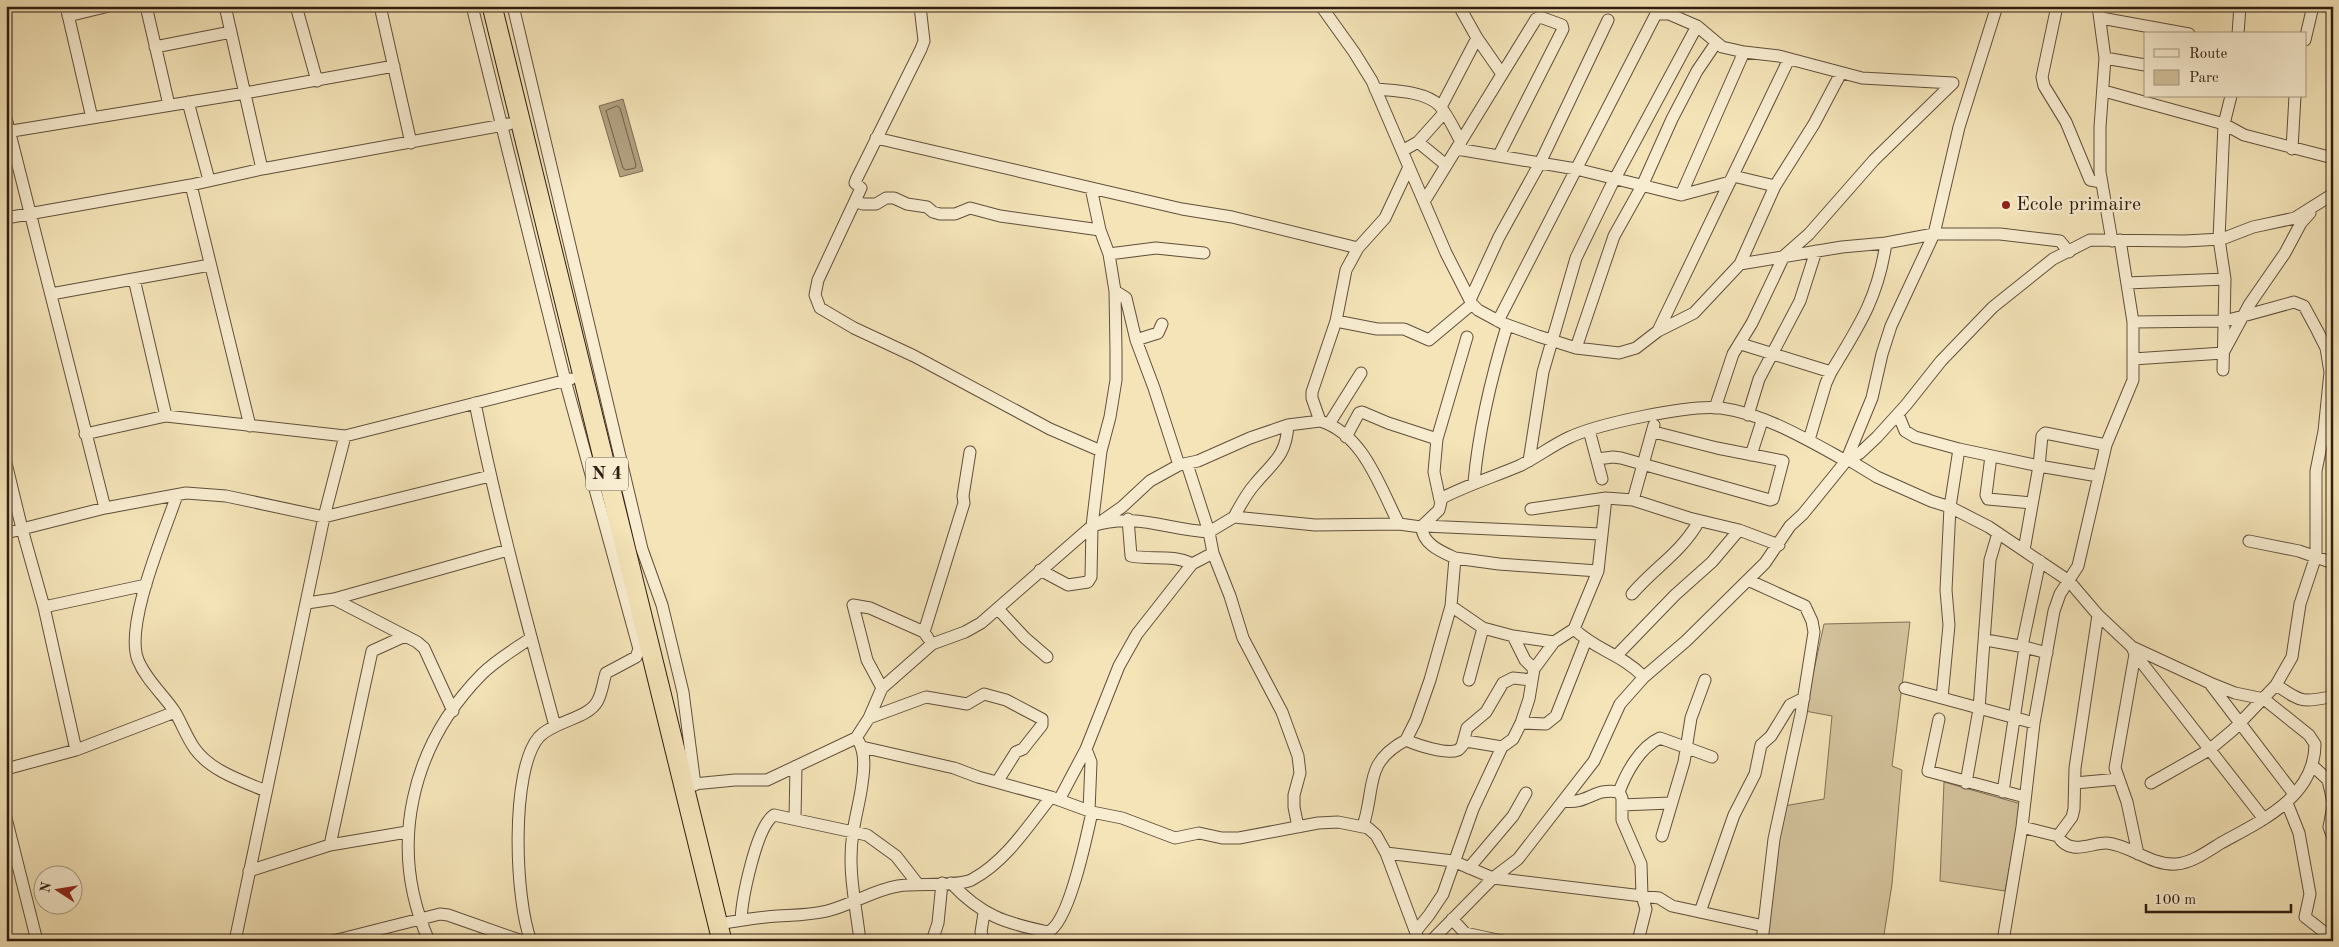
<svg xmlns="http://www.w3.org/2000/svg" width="2339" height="947" font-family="'Old Standard TT',serif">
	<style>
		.green { fill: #d3c29c; stroke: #827056 }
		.water { fill: #b1a07f; stroke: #7d6c53 }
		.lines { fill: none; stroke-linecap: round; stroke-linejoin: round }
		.shore { stroke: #705e48; stroke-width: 1 }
		.minor-casing { stroke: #614f3b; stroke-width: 13 }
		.trunk-casing { stroke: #301d11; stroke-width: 21 }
		.minor { stroke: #f8edd1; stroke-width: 11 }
		.trunk { stroke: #f4e4b8; stroke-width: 19 }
		.poi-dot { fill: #8f2418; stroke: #f8edd1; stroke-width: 2 }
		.labels { text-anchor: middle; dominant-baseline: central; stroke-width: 4.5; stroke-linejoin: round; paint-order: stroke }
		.shield { fill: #f8edd1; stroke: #6c5b4b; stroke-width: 1 }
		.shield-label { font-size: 19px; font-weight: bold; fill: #301d11 }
		.poi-label { font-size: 20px; fill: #301d11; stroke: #f8edd1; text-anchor: start }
	</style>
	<rect width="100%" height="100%" fill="#f4e4b8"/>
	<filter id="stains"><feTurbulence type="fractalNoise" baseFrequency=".004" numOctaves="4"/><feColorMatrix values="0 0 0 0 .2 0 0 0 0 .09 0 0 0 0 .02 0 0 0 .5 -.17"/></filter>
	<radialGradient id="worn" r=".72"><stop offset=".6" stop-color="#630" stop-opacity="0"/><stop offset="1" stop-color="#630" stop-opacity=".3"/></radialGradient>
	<path class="green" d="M1910 622 1892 766 1902 770 1892 884 1883 941H1765L1784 806 1824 799 1832 716 1805 711 1824 624Z
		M1944 782 2021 804 2005 891 1940 881Z"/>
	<path class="water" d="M623 99 643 171 620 177 599 106Z"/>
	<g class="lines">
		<path class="shore" d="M617 106 620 108 636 165 635 168 626 170 623 168 606 111Z"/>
		<defs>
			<path id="minor" d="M66 6 92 118
				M146 6 169 105
				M225 6 262 169
				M296 6 317 81
				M380 6 411 143
				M472 6 565 380 639 649 636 657 606 673C603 682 602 694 597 702 587 719 554 721 539 737 510 770 515 901 531 941
				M513 6 642 549 662 605 683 692 695 785
				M1321 6 1354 52 1372 81 1446 253 1472 304 1478 310 1502 323 1538 336 1576 348 1619 353 1636 348 1658 331 1694 313 1740 264 1842 247 1886 243 1934 234H2000L2060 241 2069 252
				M1459 6 1477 38 1502 74
				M2057 6 2042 77 2044 86 2066 122 2090 180 2101 182
				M2098 6 2105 58 2100 127V172L2112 241
				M68 16 109 6
				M2101 18 2189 34
				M2238 34 2240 6
				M2305 40 2313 6
				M155 47 231 32
				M2105 58 2145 65
				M1375 89C1395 91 1424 91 1439 105 1448 115 1455 131 1461 142
				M2104 91 2224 124 2244 135 2333 158
				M188 102 209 180
				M1441 107 1477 38
				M6 118 105 508
				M6 132 245 93 394 66
				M876 138 1182 209 1232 217 1358 248
				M1418 142 1444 113
				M1457 149 1576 169 1681 195 1744 52 1779 56 1862 78 1953 83 1874 160 1809 234 1784 256 1752 323 1733 354 1715 408
				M2292 149 2295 96
				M1402 151 1418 142 1446 165
				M1733 176 1775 186
				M191 185 250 426
				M1681 195 1730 182
				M1425 200 1536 19 1540 17 1562 25 1563 29 1499 155
				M855 201 861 188 855 183 856 180 921 49 924 41 920 6
				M6 218 191 185 262 169 509 124
				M1100 230 1000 216 970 208 955 214H940L933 212 927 207 907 204 894 198H886L876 204H863L855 201 818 280 815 295 820 308 854 328 914 356 1050 429 1101 451
				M1109 254 1156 248 1204 253
				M1740 264 1775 186 1814 124 1841 73
				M134 279 166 416
				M2127 283 2225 279
				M1115 291 1126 298 1136 340 1154 388 1179 465
				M51 294 210 265
				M1470 300 1499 237 1540 163 1608 20
				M1336 321 1377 329H1404L1429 340 1472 304
				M1498 321 1656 14H1669L1697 26 1722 47 1744 52
				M2133 322 2225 321 2294 302 2304 306 2317 330 2326 348 2330 372 2324 431 2316 471V556L2300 604 2292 657 2276 685 2233 730 2209 750 2151 783
				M1658 331 1789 59
				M1136 340 1158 333 1162 324
				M1741 344 1831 372C1859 326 1878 298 1886 243
				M1576 348 1614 236 1642 186 1672 119 1697 71 1716 43
				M2133 359 2223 353 2249 305 2285 253 2301 223 2310 213
				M2223 370 2225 279 2219 239 2224 124 2231 96
				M475 403C497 512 526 619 555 726
				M1898 414 1905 431 1915 437 1959 449 2039 466 2024 550
				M1748 415 1759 379 1800 301 1816 251
				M1329 424 1361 373
				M1589 430 1602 479
				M85 434 166 416 345 436 571 379
				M1346 437 1359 413 1362 412 1388 423 1437 439
				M1809 440 1826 383 1831 372
				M1751 455 1762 421
				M1991 456 1986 495 1988 499 2032 503
				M1597 459 1613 457 1621 458 1770 500 1773 499 1783 461 1717 448 1654 432
				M1849 460 1877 477 1931 501 1950 507 1989 527 2069 581 2098 615 2132 647 2210 683 2235 693 2264 699 2309 735 2315 744C2315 797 2261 821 2221 843 2208 851 2192 863 2176 864 2152 866 2130 845 2107 843 2092 842 2070 857 2058 836
				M1529 461 1543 372 1576 258 1611 186 1697 26
				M1846 461 1860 453 1877 437 1906 405 1941 361 1993 307 2053 259 2090 240 2185 241 2222 239 2253 227 2295 218 2333 194
				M6 463 22 529 44 607 76 750
				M1187 464 1209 532 1213 553 1230 596 1243 638 1282 712 1298 756 1300 773 1294 795V807L1298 827
				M2098 476 2039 466 2042 436 2045 433 2106 445
				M1474 482C1479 428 1491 378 1507 326
				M177 495C165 531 124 625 138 660 146 680 163 694 175 712 182 724 187 738 195 749 211 771 242 781 266 791
				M1440 500 1434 472 1437 439 1467 337
				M1633 500 1654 425
				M1531 509 1606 498 1633 500 1689 518 1739 530 1779 545
				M1234 517C1240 506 1246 494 1255 484 1273 462 1286 457 1288 425
				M1128 519 1131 556C1151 560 1173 554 1192 564
				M1102 521 1122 507 1150 481 1179 465 1198 461 1250 438 1288 425 1320 421
				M1399 524C1380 488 1364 434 1320 421L1312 398V392L1336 321 1346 270 1358 248 1385 218 1408 169
				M1424 526 1601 534
				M6 533 105 508 186 493 226 496 324 517 490 476
				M2249 541 2299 551 2333 563
				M1455 558 1499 564 1598 571
				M1040 570 1068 585 1088 582 1091 577 1092 526 1101 451 1110 417 1116 380V351L1115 291 1109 254 1100 230 1091 188
				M1748 580 1805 606 1812 621 1814 632 1801 714 1774 839 1762 941
				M1632 594C1655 567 1681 553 1699 521
				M334 599 417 642 424 648 453 711
				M307 603 334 599 508 550
				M1451 606 1483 628 1513 636 1554 642
				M44 607 146 585
				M998 609 1025 638 1047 657
				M1574 629C1597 651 1620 653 1644 677
				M924 632 964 503 963 496 970 452
				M1513 636 1525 660 1534 669
				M1986 640 2025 647 2047 653
				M2022 646 2040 561
				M2132 647 2135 654 2115 768 2127 802 2138 854
				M2135 654 2264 819
				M1617 655 1675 595 1712 562 1739 530
				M1469 680 1483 628
				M2211 685 2294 794
				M2276 685C2301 701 2300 703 2330 697L2333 694
				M882 688 867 660 853 605 870 608 924 632 928 638
				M1905 688 2034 723
				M1942 698 1949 625 1946 590 1950 507 1959 449
				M869 718 926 697 967 704 984 694 1006 700 1042 719V725L1023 749 1016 752 997 782
				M1939 719 1928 771 2025 797
				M1521 723 1546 724 1556 716 1586 640
				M1406 740 1416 720 1430 680 1451 606 1455 558C1442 552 1422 544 1422 527
				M859 742C866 754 864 771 862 784 860 801 855 817 853 833 847 868 856 906 860 941
				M1462 746 1467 728 1486 712 1503 683 1513 678 1532 680
				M862 747 954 768 978 777 1051 797 1092 812 1122 818 1175 838 1199 833 1222 838H1239L1318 823 1338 822 1368 828 1376 835 1386 853 1419 941
				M1086 749 1091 762 1089 811
				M2313 766 2328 780 2333 802
				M6 769 76 750 175 712
				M1966 783 1979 709 1990 560 1998 533
				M2075 783 2119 779
				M683 785 735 780H767L856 738 869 718 882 688 932 644 965 632 981 623 1092 526C1136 512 1167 530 1209 532L1234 517 1315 525 1399 524 1421 527 1439 510 1442 498C1467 485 1493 477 1519 466 1536 458 1551 446 1568 438 1597 424 1690 404 1721 408 1765 414 1808 440 1846 461
				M2003 792 2025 647
				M1059 800 1086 749 1119 666 1137 634 1192 564 1213 553
				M1564 801C1587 805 1594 787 1619 792
				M2287 803 2299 833 2310 894 2305 917 2333 939
				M1622 805 1670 803
				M2333 806 2329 827 2333 838
				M6 818 37 941
				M795 818 796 766
				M1363 826C1376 787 1363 763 1406 740 1417 745 1447 755 1458 750 1461 748 1464 743 1466 741L1502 747 1513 739 1521 723 1529 699 1534 669 1554 642 1574 629 1598 571 1606 498
				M2022 827 2058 836 2072 817 2074 809 2075 768 2098 615
				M1662 836 1684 762 1691 718 1705 680
				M330 845 372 651 405 636
				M1386 853 1453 861 1493 878 1659 898 1672 906 1764 926
				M1469 868 1513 816 1526 793
				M249 871 330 845 407 832
				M951 883C982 916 1005 923 1048 932
				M1700 912 1734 815 1755 774 1761 745 1771 736 1790 705 1804 698
				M1452 919 1465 933 1502 941
				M741 920C742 899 756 827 774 815L867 835 896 856 917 883
				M718 924C738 921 758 917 778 916 795 915 810 915 827 911 852 905 873 890 898 886 917 883 961 887 973 879 1006 861 1028 826 1051 797
				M1416 931 1429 915 1443 894 1473 809 1502 747
				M235 941 324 517 345 436
				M333 941 440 914 448 915 522 941
				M429 941C387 847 411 746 482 674 496 660 515 649 531 638
				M932 941 938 923 942 883
				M984 941 981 932 984 913
				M1046 941 1048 932C1069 923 1087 835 1092 812
				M1431 941 1493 878 1518 859 1594 761 1620 704 1644 677 1686 641 1765 563 1790 526 1803 514 1846 461 1872 398 1882 354 1891 326 1934 234 1959 127 1997 6
				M1638 941 1646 909 1642 896 1641 864 1622 820V798L1619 792C1626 773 1640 747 1660 738L1712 757
				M2003 941 2022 827 2034 723 2054 611 2060 594 2078 566 2106 445 2133 380V322L2120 240"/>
			<path id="trunk" d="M492 6 722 941"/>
		</defs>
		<use href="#minor" class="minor-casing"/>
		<use href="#trunk" class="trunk-casing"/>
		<use href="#minor" class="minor"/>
		<use href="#trunk" class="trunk"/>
	</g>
	<circle class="poi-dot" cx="2006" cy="205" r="5"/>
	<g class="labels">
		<rect class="shield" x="586" y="457.5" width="42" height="33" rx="4"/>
		<g class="shield-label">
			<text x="607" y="474">N 4</text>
		</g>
		<g class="poi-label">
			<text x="2016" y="205">Ecole primaire</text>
		</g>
	</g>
	<rect width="2339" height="947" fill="none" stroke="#f4e4b8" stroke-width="25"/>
	<rect x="8" y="8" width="2324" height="932" fill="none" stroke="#301d11" stroke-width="2.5"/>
	<rect x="12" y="12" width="2314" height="922" fill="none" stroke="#301d11"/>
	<rect x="2144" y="32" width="162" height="65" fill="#f8edd1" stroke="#a89a84"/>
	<rect x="2154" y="49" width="25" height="8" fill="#f8edd1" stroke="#a89a84"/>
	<text x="2189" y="58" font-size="15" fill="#301d11">Route</text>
	<rect x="2154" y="70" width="25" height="15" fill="#d3c29c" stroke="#a89a84"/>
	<text x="2189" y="82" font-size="15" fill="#301d11">Parc</text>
	<g transform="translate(58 890) rotate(282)"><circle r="24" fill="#f8edd1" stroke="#a89a84"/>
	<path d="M0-4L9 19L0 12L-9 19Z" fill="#8f2418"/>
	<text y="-8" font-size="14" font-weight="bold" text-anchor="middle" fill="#301d11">N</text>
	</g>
	<path d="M2146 904v8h145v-8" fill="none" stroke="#301d11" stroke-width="2.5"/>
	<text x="2154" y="904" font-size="15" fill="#301d11" stroke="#f8edd1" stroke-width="4" paint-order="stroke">100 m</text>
	<rect width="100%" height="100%" filter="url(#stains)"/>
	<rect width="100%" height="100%" fill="url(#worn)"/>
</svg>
